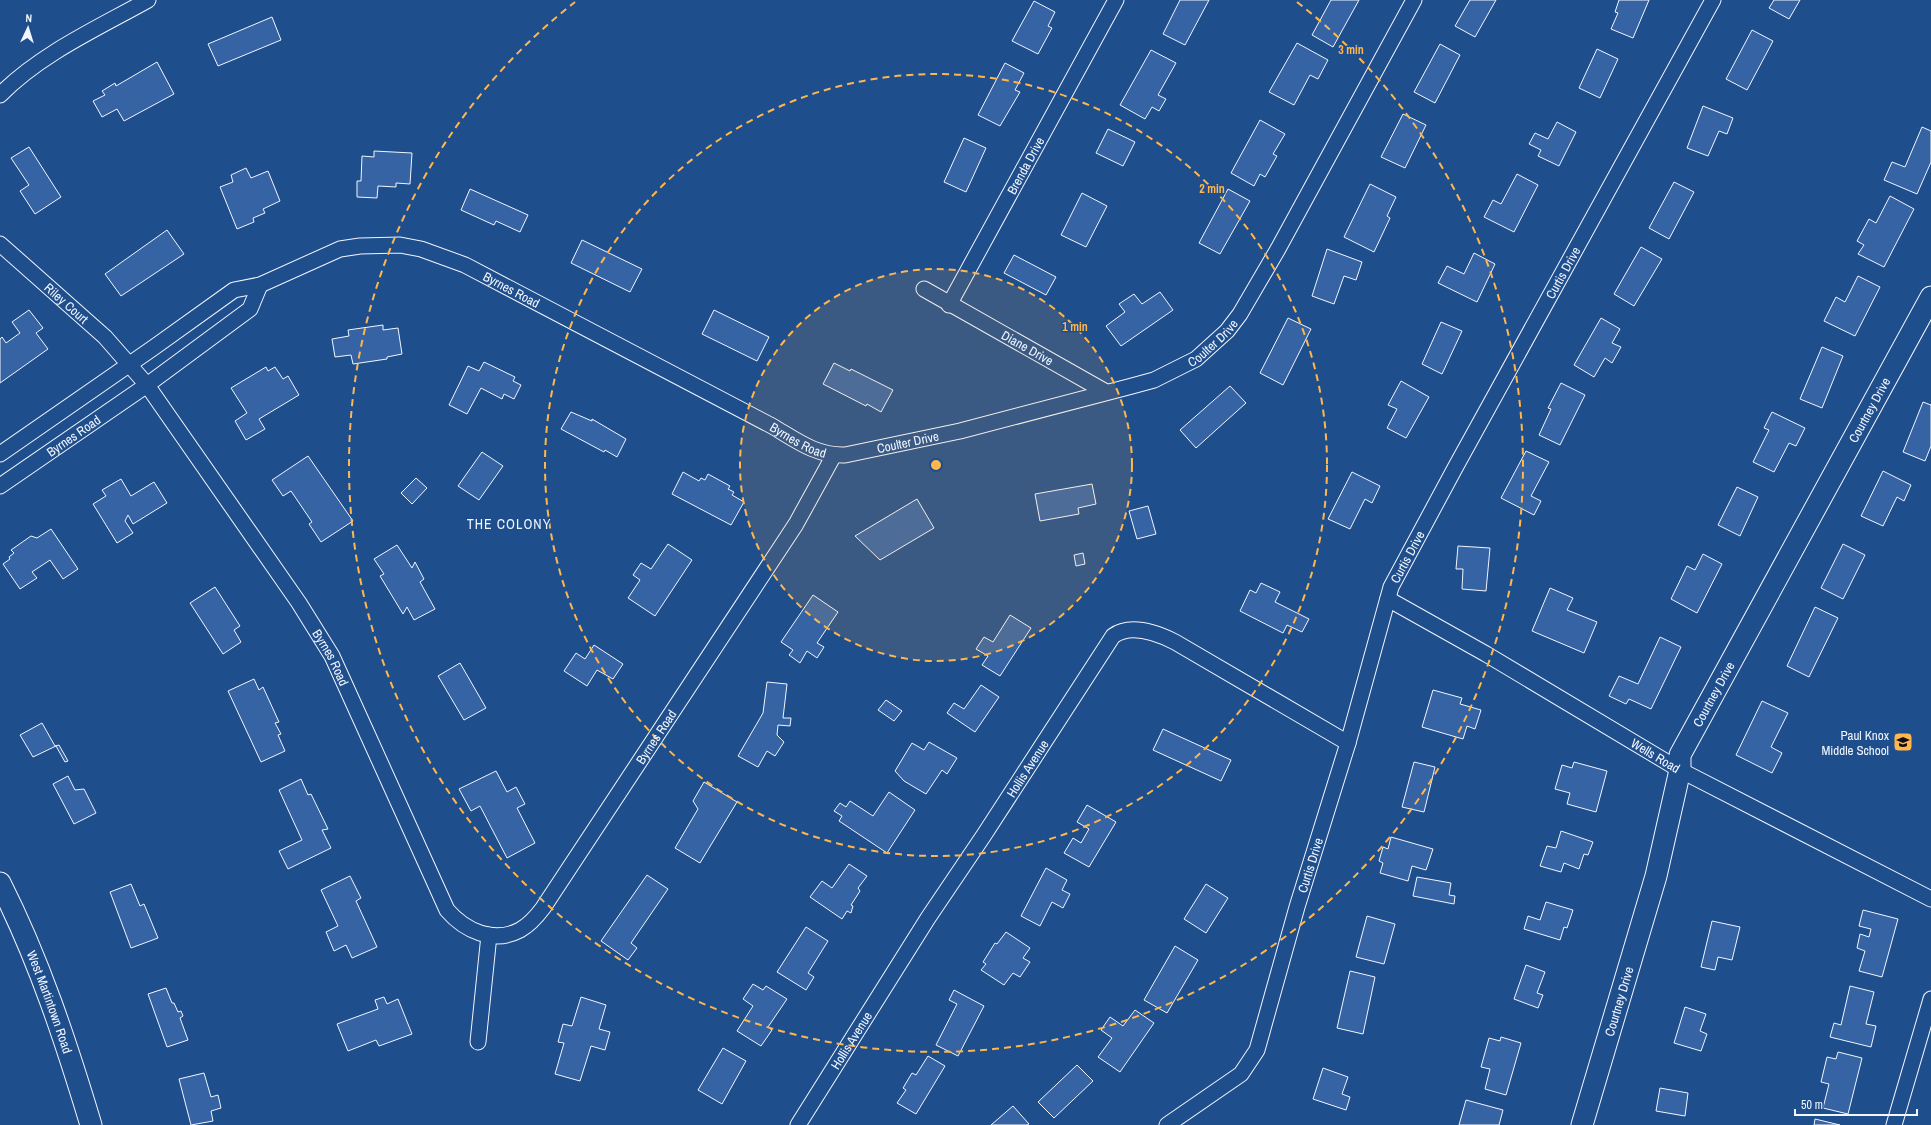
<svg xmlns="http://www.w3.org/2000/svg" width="1931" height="1125" font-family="'Archivo Narrow',sans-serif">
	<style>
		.building { fill: #3563a3; stroke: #f2f6ff }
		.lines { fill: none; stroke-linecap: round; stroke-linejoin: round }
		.street-casing { stroke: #f2f6ff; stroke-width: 17 }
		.secondary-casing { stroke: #f2f6ff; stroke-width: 23 }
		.street { stroke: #1f4e8c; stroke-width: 15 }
		.secondary { stroke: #1f4e8c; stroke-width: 21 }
		.ring { fill: none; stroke: #ffb74d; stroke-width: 2; stroke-dasharray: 7 5 }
		.labels { text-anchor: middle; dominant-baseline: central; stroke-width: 3; stroke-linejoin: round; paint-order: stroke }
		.street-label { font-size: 13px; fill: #f2f6ff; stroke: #1f4e8c }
		.poi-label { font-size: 13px; fill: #f2f6ff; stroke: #1f4e8c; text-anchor: end }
		.neighbourhood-label { font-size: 14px; letter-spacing: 1px; fill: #f2f6ff; stroke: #1f4e8c }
		.centre { fill: #ffb74d; stroke: #1f4e8c; stroke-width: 2 }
		.ring-label { font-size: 12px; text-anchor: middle; font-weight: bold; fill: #ffb74d; stroke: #1f4e8c; stroke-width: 3; stroke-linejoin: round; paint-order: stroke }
	</style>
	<rect width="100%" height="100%" fill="#1f4e8c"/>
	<path class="building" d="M1180 0H1209L1185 45 1163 34Z
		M1331 0H1359L1333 47 1312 35Z
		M1470 0H1496L1475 37 1455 26Z
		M1619 0H1649L1633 38 1611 29 1618 13 1615 12Z
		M1774 0H1800L1789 19 1769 8Z
		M1034 1 1055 12 1048 26 1052 28 1038 54 1012 41Z
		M272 17 281 40 218 66 208 44Z
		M1752 30 1773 41 1747 90 1726 79Z
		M1297 43 1328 60 1318 79 1310 75 1294 105 1269 92Z
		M1440 44 1460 55 1435 103 1414 92Z
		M1597 49 1618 59 1600 98 1579 88Z
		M1151 50 1176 63 1158 95 1166 99 1159 111 1152 107 1145 119 1120 105Z
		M157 62 174 94 124 121 117 109 102 117 93 101 105 95 102 91 115 83 116 86Z
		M1005 63 1024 73 1015 90 1020 92 1000 126 978 115Z
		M1703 106 1733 118 1727 134 1719 131 1708 156 1687 148Z
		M1403 114 1426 125 1405 168 1381 157Z
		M1260 120 1285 134 1273 154 1277 156 1265 177 1260 174 1254 186 1231 173Z
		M1557 122 1576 132 1559 166 1538 156 1541 150 1529 144 1535 133 1548 139Z
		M1922 127 1931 131V162L1917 194 1884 180 1892 162 1905 167Z
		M1108 129 1135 142 1123 166 1096 153Z
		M964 138 986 148 966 192 944 182Z
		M29 147 61 197 35 214 20 191 29 185 11 158Z
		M374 151 412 153 410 184 396 183V187L378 186 377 198 357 197V181H361L362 156 374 157Z
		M246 168 251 178 268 171 280 201 263 209 265 213 253 218 254 222 237 229 220 187 233 182 231 175Z
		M1517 174 1538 185 1514 232 1484 217 1493 200 1501 204Z
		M1674 182 1694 192 1669 239 1649 228Z
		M1370 184 1396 197 1387 216 1390 218 1374 252 1344 237Z
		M470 189 528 215 520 232 496 221 494 225 461 210Z
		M1228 189 1250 201 1220 254 1199 243Z
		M1082 193 1107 206 1086 247 1061 235Z
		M1890 196 1914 209 1884 267 1858 254 1864 245 1857 241 1869 219 1876 223Z
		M167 230 184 254 121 296 105 274Z
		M582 240 642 269 630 292 571 263Z
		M1641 247 1662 259 1634 306 1614 294Z
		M1327 249 1362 262 1356 280 1344 276 1334 304 1312 296Z
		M1474 253 1495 264 1477 302 1438 283 1447 266 1464 274Z
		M1014 255 1056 277 1046 295 1004 273Z
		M1858 276 1880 287 1855 336 1824 321 1836 297 1845 302Z
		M1160 292 1173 310 1121 346 1106 326 1125 312 1119 304 1134 294 1142 304Z
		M29 310 43 328 36 333 48 349 0 383V339L2 337 6 343 20 333 12 322Z
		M714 310 769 337 757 361 702 334Z
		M1288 318 1311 329 1283 385 1260 373Z
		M1601 318 1620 329 1612 343 1621 347 1612 363 1605 358 1594 377 1574 365Z
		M1441 322 1462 331 1442 374 1422 364Z
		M383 325V330L398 328 402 354 387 357V359L353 364 351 355 335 357 332 339 349 336 348 330Z
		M1822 347 1843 356 1822 408 1800 399Z
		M484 362 515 377 513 381 521 385 514 399 504 394 502 399 481 388 467 414 449 405 468 366 479 371Z
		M834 363 850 371 851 369 893 390 881 412 867 404 866 406 823 384Z
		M266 367 268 371 275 367 283 379 288 376 299 395 259 419 265 429 246 440 235 421 247 413 231 388Z
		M1401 381 1429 397 1406 438 1387 428 1397 409 1388 405Z
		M1561 383 1585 395 1560 445 1539 435 1551 409 1548 408Z
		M1230 386 1246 403 1196 448 1180 430Z
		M1923 402 1931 405V446L1925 461 1903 452Z
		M571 412 592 421V419L626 439 617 457 605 450 604 452 561 429Z
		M1772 412 1805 428 1796 446 1789 443 1774 472 1753 462 1769 430 1764 428Z
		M1526 451 1549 462 1531 496 1541 501 1534 515 1501 498Z
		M482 452 503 466 479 500 458 486Z
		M308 456 353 521 321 542 309 524 312 522 291 491 283 496 272 480Z
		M1883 471 1911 485 1904 501 1897 497 1883 526 1861 516Z
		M683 472 699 481 701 478 705 480 708 474 730 486 728 489 734 492 732 495 744 502 731 525 672 494Z
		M1352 472 1380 486 1372 503 1365 499 1350 529 1328 519Z
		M416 478 427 488 412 504 401 493Z
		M121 479 131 496 154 482 167 503 133 524 128 515 125 521 133 533 117 543 93 504 106 496 102 490Z
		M1092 484 1096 504 1078 508 1079 514 1040 521 1035 494Z
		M1737 487 1758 497 1740 536 1718 525Z
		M917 499 934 528 880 560 855 536Z
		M1148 506 1156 534 1137 539 1129 511Z
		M51 529 78 569 63 579 50 560 32 572 37 578 20 589 3 564 10 559 9 557 14 553 11 550 31 536 37 538Z
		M668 544 692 560 655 616 628 598 640 580 633 575 641 563 651 569Z
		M1843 544 1865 555 1843 599 1821 588Z
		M397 545 412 568 415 562 424 579 420 582 435 609 414 620 407 607 403 614 380 576 384 574 374 559Z
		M1458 546 1490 548 1486 591 1462 589 1463 569H1456Z
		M1083 553 1085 564 1076 566 1074 555Z
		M1703 554 1722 564 1697 613 1671 599 1687 566 1695 570Z
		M1261 583 1280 592 1275 602 1309 619 1302 632 1287 625 1283 633 1240 611 1250 590 1256 593Z
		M215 587 240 626 234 630 241 642 223 654 190 603Z
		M1550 588 1573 598 1567 610 1597 622 1584 653 1532 631Z
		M813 595 838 612 817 643 824 647 817 658 807 651 800 663 789 655 793 650 781 642Z
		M1815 607 1838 618 1809 677 1787 666Z
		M1010 615 1031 628 1000 676 982 665 988 656 976 649 984 637 993 642Z
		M1660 637 1681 647 1651 709 1629 699 1626 704 1609 696 1619 676 1638 684Z
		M594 645 623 664 613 679 597 670 587 686 564 671 576 653 585 659Z
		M460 663 486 708 464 720 438 676Z
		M254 679 259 690 263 687 279 722 275 723 281 734 278 735 285 751 261 762 228 691Z
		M767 682 787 684 783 718H791L790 726 778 725 777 735 784 742 775 756 767 751 758 767 738 756 763 713Z
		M981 685 999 697 975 732 947 713 954 703 964 709Z
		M1433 690 1462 698 1460 704 1481 710 1475 729 1467 726 1463 739 1422 727Z
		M886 700 902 711 894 721 878 710Z
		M1762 701 1788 713 1771 747 1782 753 1772 773 1736 755Z
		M42 723 55 746 59 745 68 761 65 762 56 746 33 757 20 735Z
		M1163 729 1231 760 1221 781 1153 750Z
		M929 742 957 758 947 774 942 770 926 794 904 781 895 771 912 743 924 750Z
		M1414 762 1435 767 1424 812 1402 807Z
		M1574 762 1607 771 1596 812 1567 804 1570 793 1555 789 1562 765 1572 768Z
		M496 771 507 792 516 787 525 804 517 808 535 843 507 858 480 806 471 811 459 789Z
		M68 776 75 790 84 789 96 813 74 824 53 784Z
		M301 779 308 795 311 794 328 829 322 830 331 848 288 869 279 851 302 840 279 790Z
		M704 782 737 802 700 863 675 848 698 809 693 801Z
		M889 792 915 810 887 853 839 821 842 816 834 811 840 803 846 807 850 801 873 816Z
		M1087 805 1116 822 1089 867 1064 853 1073 838 1081 843 1089 829 1077 822Z
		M1561 831 1593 842 1588 855 1584 854 1579 869 1564 863 1561 872 1540 866 1547 846 1556 848Z
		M1391 837 1433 849 1426 870 1412 866 1408 881 1380 873 1383 863 1379 861 1383 847 1388 849Z
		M849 864 867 876 858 888 860 891 851 905 853 906 851 913 847 911 842 919 810 897 822 881 832 888Z
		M1046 868 1067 880 1062 890 1070 894 1063 908 1052 902 1040 926 1021 916Z
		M647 875 668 889 631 943 637 948 628 960 601 941Z
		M350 876 361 898 356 901 377 947 352 958 346 945 334 951 326 932 338 926 321 890Z
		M1417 877 1451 883 1449 895 1455 896 1454 904 1413 896Z
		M131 884 140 906 144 904 158 938 131 948 110 892Z
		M1206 884 1228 898 1206 933 1184 919Z
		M1546 902 1573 910 1567 928 1564 927 1560 940 1524 929 1528 916 1540 920Z
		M1863 910 1898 919 1882 977 1859 971 1865 951 1857 948 1860 934 1869 937 1871 929 1859 926Z
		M1367 916 1395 924 1384 964 1356 957Z
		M1712 921 1740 927 1732 960 1718 957 1715 970 1701 967Z
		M806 927 828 941 808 973 814 977 806 990 777 972Z
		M1006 932 1030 948 1023 958 1030 962 1020 977 1013 973 1004 985 981 970 986 964 983 962 995 943 997 944Z
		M1175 946 1198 960 1167 1013 1144 1000Z
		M1526 965 1545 972 1537 993 1543 995 1538 1008 1514 999Z
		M1350 971 1375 977 1363 1034 1337 1028Z
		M753 984 763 990 766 986 787 999 768 1027 772 1030 761 1046 737 1031 753 1006 743 999Z
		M1850 986 1874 992 1866 1024 1876 1026 1871 1047 1830 1037 1834 1023 1841 1025Z
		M166 988 172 1003H174L178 1012 181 1011 183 1016 180 1018 188 1040 167 1047 148 994Z
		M954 990 984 1006 958 1056 936 1045 957 1004 949 1000Z
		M384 997 387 1004 398 999 412 1034 379 1046 376 1040 348 1051 337 1024 378 1009 375 1000Z
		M581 997 606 1005 599 1029 610 1032 605 1050 591 1046 580 1081 555 1074 564 1043 558 1042 563 1024 572 1026Z
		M1685 1007 1706 1014 1700 1031 1707 1034 1701 1051 1674 1043Z
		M1135 1010 1154 1023 1120 1072 1098 1057 1112 1038 1101 1030 1110 1017 1123 1026Z
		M1501 1037 1521 1043 1506 1095 1485 1089 1490 1069 1481 1067 1489 1038 1500 1041Z
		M723 1048 746 1061 722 1104 698 1090Z
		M1838 1052 1862 1058 1848 1114 1823 1108 1829 1084 1821 1082 1827 1057 1836 1059Z
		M928 1056 945 1066 916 1114 897 1103 906 1090 903 1088 912 1073 916 1075Z
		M1077 1065 1093 1081 1054 1118 1038 1102Z
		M1323 1068 1348 1077 1342 1094 1350 1097 1346 1110 1313 1099Z
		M204 1073 211 1097 218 1095 221 1108 211 1111 213 1121 191 1125 179 1079Z
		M1660 1088 1688 1093 1685 1116 1656 1111Z
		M1466 1100 1503 1110 1499 1125H1459Z
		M1013 1106 1029 1124 1027 1125H991Z
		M1815 1119 1840 1125H1814Z"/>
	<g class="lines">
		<defs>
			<g id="street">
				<path d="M0 95C40 54 98 28 148 0"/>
				<path id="s1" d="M0 244 105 337 147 385 299 603 332 656 447 910C465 931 494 944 520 930 529 925 537 916 543 908L796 524 834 455"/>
				<path id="s2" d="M924 289 1106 392"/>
				<path id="s3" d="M949 305 1116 0"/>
				<path id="s4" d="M0 454 153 348 234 290 260 285 340 249 360 246 400 245 421 249 465 265 772 426C796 440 816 456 845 455L960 431 1132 386 1154 380 1196 359 1227 331 1240 314 1278 249 1414 0"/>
				<path id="s5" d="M0 486 147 385 250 309 260 285"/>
				<path id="s6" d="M1388 599 1486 654 1680 770 1931 899"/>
				<path d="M478 1042 489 935"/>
				<path id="s7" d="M798 1125 928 918 984 835 1113 636C1131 623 1157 633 1175 642L1348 743"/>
				<path id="s8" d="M1167 1125 1241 1074 1257 1050 1297 907 1348 743 1391 587 1455 468 1713 0"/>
				<path d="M1894 1125 1931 999"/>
			</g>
			<g id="secondary">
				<path id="s9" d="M0 883C39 960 66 1042 91 1125"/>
				<path id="s10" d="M1582 1125 1656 876 1680 770V755L1931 297"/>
			</g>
		</defs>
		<use href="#street" class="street-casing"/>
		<use href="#secondary" class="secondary-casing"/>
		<use href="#street" class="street"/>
		<use href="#secondary" class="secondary"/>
	</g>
	<circle cx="936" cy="465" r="196" fill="#ffb74d" fill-opacity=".12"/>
	<g class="ring">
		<circle cx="936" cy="465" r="196"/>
		<circle cx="936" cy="465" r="391"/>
		<path d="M1297 2A587 587 0 1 1 575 2"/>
	</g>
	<defs>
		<symbol id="school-square" viewBox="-11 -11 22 22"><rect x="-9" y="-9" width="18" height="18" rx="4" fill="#ffb74d" stroke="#1f4e8c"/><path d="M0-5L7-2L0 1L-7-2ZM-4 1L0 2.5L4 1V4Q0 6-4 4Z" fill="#111"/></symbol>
	</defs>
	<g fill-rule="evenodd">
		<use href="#school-square" x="1892" y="731" width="22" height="22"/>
	</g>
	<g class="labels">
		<g class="street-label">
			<text stroke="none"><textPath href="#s3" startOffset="159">Brenda Drive</textPath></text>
			<text stroke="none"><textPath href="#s8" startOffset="959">Curtis Drive</textPath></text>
			<text stroke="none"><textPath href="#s4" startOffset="581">Byrnes Road</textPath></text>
			<text stroke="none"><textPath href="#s1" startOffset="89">Riley Court</textPath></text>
			<text stroke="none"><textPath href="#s4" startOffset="1343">Coulter Drive</textPath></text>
			<text stroke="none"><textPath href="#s2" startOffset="119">Diane Drive</textPath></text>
			<text stroke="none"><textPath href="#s10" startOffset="777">Courtney Drive</textPath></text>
			<text stroke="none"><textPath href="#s5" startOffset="89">Byrnes Road</textPath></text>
			<text stroke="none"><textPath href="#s4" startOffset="905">Byrnes Road</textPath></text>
			<text stroke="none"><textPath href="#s4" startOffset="1019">Coulter Drive</textPath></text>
			<text stroke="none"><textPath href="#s8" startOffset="635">Curtis Drive</textPath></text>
			<text stroke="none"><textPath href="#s1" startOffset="533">Byrnes Road</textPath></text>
			<text stroke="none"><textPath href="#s10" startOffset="453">Courtney Drive</textPath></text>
			<text stroke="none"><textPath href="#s1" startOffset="1130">Byrnes Road</textPath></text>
			<text stroke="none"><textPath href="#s6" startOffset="310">Wells Road</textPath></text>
			<text stroke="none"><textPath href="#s7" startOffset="424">Hollis Avenue</textPath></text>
			<text stroke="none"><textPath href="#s8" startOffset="311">Curtis Drive</textPath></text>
			<text stroke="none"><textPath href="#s9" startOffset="129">West Martintown Road</textPath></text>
			<text stroke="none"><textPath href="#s10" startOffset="129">Courtney Drive</textPath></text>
			<text stroke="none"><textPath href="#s7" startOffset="100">Hollis Avenue</textPath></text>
		</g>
		<g class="poi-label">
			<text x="1889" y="735">Paul Knox<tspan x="1889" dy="15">Middle School</tspan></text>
		</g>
		<g class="neighbourhood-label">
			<text x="509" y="524">THE COLONY</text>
		</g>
	</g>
	<circle cx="936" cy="465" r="6" class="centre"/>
	<g class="ring-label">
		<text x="1351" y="54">3 min</text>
		<text x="1212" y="193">2 min</text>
		<text x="1075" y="331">1 min</text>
	</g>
	<g transform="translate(28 28) rotate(4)" stroke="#1f4e8c" stroke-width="3" paint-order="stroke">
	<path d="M0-3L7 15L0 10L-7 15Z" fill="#f2f6ff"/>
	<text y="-6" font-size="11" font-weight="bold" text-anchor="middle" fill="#f2f6ff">N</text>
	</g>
	<path d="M1795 1109v6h122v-6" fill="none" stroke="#f2f6ff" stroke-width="2"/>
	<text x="1801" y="1109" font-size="12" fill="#f2f6ff" stroke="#1f4e8c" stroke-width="3" paint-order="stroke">50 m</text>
</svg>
